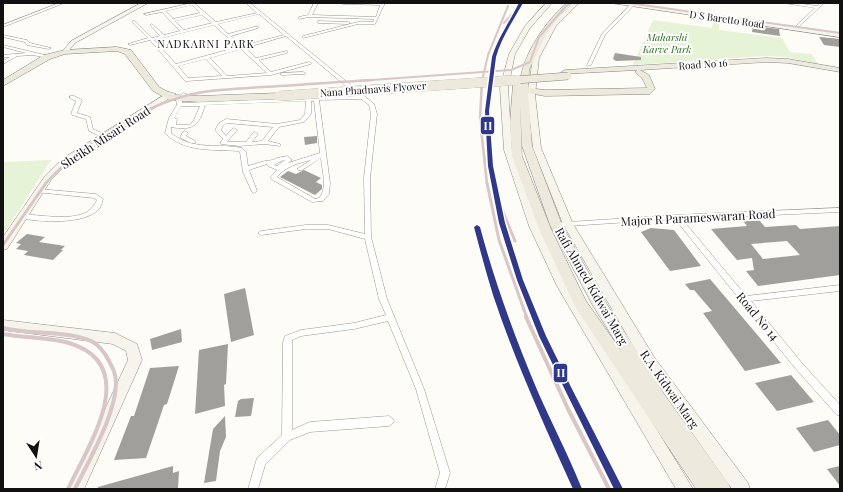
<svg xmlns="http://www.w3.org/2000/svg" width="843" height="492" font-family="'Playfair Display',serif">
	<style>
		.green { fill: #e7f3d7 }
		.building { fill: #a19f9c; fill-rule: evenodd }
		.lines { fill: none; stroke-linecap: round; stroke-linejoin: round }
		.street-casing { stroke: #979795; stroke-width: 1 }
		.secondary-casing { stroke: #8e8d8b; stroke-width: 1 }
		.primary-casing { stroke: #858482; stroke-width: 1 }
		.street { fill: #fffffe; fill-rule: evenodd }
		.secondary { fill: #f6f4eb; fill-rule: evenodd }
		.primary { fill: #ede9dc; fill-rule: evenodd }
		.rail-far3 { stroke: #d9c6c7; stroke-width: 2 }
		.rail-far2 { stroke: #d9c6c7; stroke-width: 2.5 }
		.rail-far1 { stroke: #d9c6c7; stroke-width: 3 }
		.rail { stroke: #d9c6c7; stroke-width: 4 }
		.primary-bridge-far1-casing { stroke: #858482; stroke-width: 8; stroke-linecap: butt }
		.primary-bridge-casing { stroke: #858482; stroke-width: 10; stroke-linecap: butt }
		.primary-bridge-far1 { stroke: #ede9dc; stroke-width: 7 }
		.primary-bridge { stroke: #ede9dc; stroke-width: 10 }
		.rail-1-casing { stroke: #fff; stroke-width: 3 }
		.rail-1 { fill: #303888; fill-rule: evenodd }
		.labels { text-anchor: middle; dominant-baseline: central; stroke-width: 4; stroke-linejoin: round; paint-order: stroke }
		.far-street-label { font-size: 10px; fill: #111; stroke: #fff }
		.far-park-label { font-size: 10px; font-style: italic; fill: #2f6b1f; stroke: #fff }
		.far-neighbourhood-label { font-size: 11px; letter-spacing: 1px; fill: #111; stroke: #fff }
		.street-label { font-size: 12px; fill: #111; stroke: #fff }
		.line-badge { stroke: #fff; stroke-width: 1.5 }
		.badge-label { font-size: 11px; text-anchor: middle; font-weight: bold; fill: #fff }
	</style>
	<rect width="100%" height="100%" fill="#fdfcf7"/>
	<path class="green" d="M714 18 719 19V30L782 38 790 52 812 54 818 64 785 57 763 56 633 65 653 20 712 28Z
		M51 160 3 235V162Z"/>
	<path class="building" d="M753 26 779 29 780 36 752 32Z
		M819 37 840 39V47L824 45Z
		M615 53 641 57V60L616 61 613 59Z
		M317 136V143L305 145 304 137Z
		M304 170 321 178 316 182 322 185V189L315 195 280 177 288 171 296 174Z
		M759 220 765 227 796 225 800 229 840 226V275L758 286 746 271 754 270 752 258 737 260 711 229 747 226 743 221ZM787 241 800 255 763 259 751 244Z
		M651 228 674 230 701 266 670 271 641 232Z
		M27 234 45 237 39 242 65 246 61 250H63L53 260 24 255 28 251 16 249 21 244 16 243Z
		M710 279 760 338 781 363 745 371 703 313 712 311 694 290H690L685 284Z
		M245 288 254 335 231 342 224 294Z
		M181 329 182 342 152 350 150 339Z
		M228 344 226 384 224 385 225 406 195 414 199 350Z
		M179 366 167 404 164 405 146 458 114 460 131 416H134L150 368Z
		M791 375 814 402 777 411 755 383Z
		M254 398 251 416 235 417 238 401 241 399Z
		M225 416 226 437 220 451 216 481 204 483 213 429Z
		M828 420 840 435V445L814 452 796 428Z
		M173 466V473L179 471 178 489H98V487Z
		M840 466V486L827 469Z"/>
	<g class="lines">
		<defs>
			<path id="street" d="M59 3H64L3 27V25Z
				M192 3H197L195 4 216 22 257 13 246 3H250L374 104 377 114 370 178 371 237 387 299 424 389 450 473 445 489H435L440 473 416 389 388 321 354 329 301 336 292 340V430L310 422 389 416 392 418 394 421 392 424 389 426 310 432 290 440 265 465 258 489H248L257 458 282 435 283 342 285 336 301 330 354 323 386 315 379 299 365 239 328 229H306L261 235 258 233 261 231 306 225H328L365 234 364 178 371 114 369 105 361 99 319 100 330 183 329 194 323 201 312 202 271 179 270 178 277 170 268 166 267 164 249 170 257 191 254 193 252 192 243 172 240 152 238 151C214 149 184 153 165 133L169 118 177 105 176 100 183 93 187 94 182 100V103L358 96 286 36 245 48 256 58 287 51V53L259 60 271 72 309 62 311 63V64L271 75 187 81H185L150 40 130 45 128 44 148 38 133 23V21H135L152 38 160 36 151 26 150 25 152 24 164 35 180 31 162 12 146 15 144 14ZM192 5 200 13 173 19 166 11ZM259 14 284 35 242 46 231 36 258 28V26L228 34 218 24ZM202 15 212 23 184 30 175 21ZM214 25 238 47 176 64 154 40ZM241 49 267 73 227 76 210 58ZM206 59 222 76 188 78 178 66ZM306 101 305 114 300 120 277 124 226 119 219 123 215 130 223 139 220 143 221 144 239 146 264 144 280 146V144L268 141 279 127 304 122 311 114V101H314L320 153 288 163 292 160 287 156 277 158 273 160 265 161 248 166 246 152 242 148C216 143 193 151 171 133V127C193 131 199 126 205 105ZM181 106H200L194 120 189 125H176L177 119 174 118ZM227 123 273 127 262 141 252 142 258 134 255 132 253 133 246 142H227L237 130 234 128 232 129 226 136 221 130 223 125ZM321 158C322 171 328 188 319 198L315 199 277 177C285 167 298 163 311 160L297 169 298 170H302ZM285 160 277 166 274 165 281 161Z
				M314 3H318L312 15 376 17 380 5 343 4 341 3H385L375 24H358L303 38V36L358 22H373L374 19 309 17 299 19V17L308 15Z
				M632 3H636L605 35 591 65 587 66V65L602 34Z
				M784 3H795L817 6 820 3H824L795 30 793 29 794 28 815 8Z
				M319 21 348 22 350 23 348 24 318 23V21Z
				M3 35 27 40 30 43 51 48 49 49 27 45 25 42 3 37Z
				M3 45 49 56V57L47 58 33 55 17 56 3 64V61L10 57H3V55L26 53 3 47Z
				M303 72 305 73V74L282 75 280 74 282 73Z
				M70 96H74L82 100 77 113 90 117 93 129 106 135V137H102L89 131 86 119 72 115 71 114 76 101 70 98Z
				M185 131 188 133 186 136 195 141V143H191L181 138 180 137 183 132Z
				M38 189 96 194 103 199C102 203 101 207 98 210 83 225 39 222 20 218L19 216 22 214C40 215 71 221 87 212 92 209 94 205 97 200L94 198 36 192 35 191Z
				M840 208V212L682 219 746 296 840 285V291L751 301 801 362 840 405V416L837 415 795 368 675 219 553 227 550 225 553 223 677 215Z"/>
			<path id="secondary" d="M141 3H148L75 43 67 53 62 52 71 41Z
				M546 3H552L530 28 515 54 508 88 512 150 539 226 568 284 693 489H676L557 286 529 226 504 150 500 88 509 54 525 26Z
				M573 3H579L556 26 539 58 535 95 541 148 573 224 654 357 748 483 750 489H732L644 365 563 224 533 148 527 95 533 58 551 24Z
				M611 3H626L840 33V37Z
				M169 92 176 94 68 163 51 180 7 249 3 250V237L45 176 62 159Z
				M3 320 115 333 137 344 142 360 84 489H68L128 360 126 351 113 344 3 330Z"/>
			<path id="primary" d="M567 3H574L563 12 546 34 529 70 528 88 545 90 647 88 642 78 635 72 637 70 562 74 561 72 565 70 766 58 788 59 840 68V72L788 63 766 62 640 70 649 75 655 89 650 94 545 96 528 93 532 146 562 225 603 298 664 394 728 483 731 489H696L576 308 539 229 512 156 510 123 513 84 517 82 520 83C522 56 546 20 567 3ZM520 103 522 146 550 225 593 306 622 352 586 301 551 229 522 156Z
				M117 47 131 50 159 87 174 95 199 96 279 93 283 96 279 99 199 102 169 100 153 91 125 54 117 51 65 54 50 59 3 86V80L44 55 65 50Z"/>
		</defs>
		<use href="#street" class="street-casing"/>
		<use href="#secondary" class="secondary-casing"/>
		<use href="#primary" class="primary-casing"/>
		<use href="#street" class="street"/>
		<use href="#secondary" class="secondary"/>
		<use href="#primary" class="primary"/>
		<path class="rail-far3" d="M629 3 840 33
			M504 23 514 12
			M358 81 511 70 530 62 539 37 566 6 571 3
			M482 81 488 55 508 6"/>
		<path class="rail-far2" d="M482 80 480 119 487 184
			M487 158 490 172
			M45 184C78 147 137 109 185 96 210 89 237 89 263 87 300 85 336 82 373 80"/>
		<path class="rail-far1" d="M487 183 499 240 527 318
			M494 190 515 241
			M3 245 46 183"/>
		<path class="rail" d="M526 317 568 409 609 489
			M3 328C31 335 63 330 91 341 99 345 105 353 109 361 111 365 114 370 115 375 122 404 88 462 75 489
			M3 334C25 338 48 337 69 343 143 365 88 446 68 489"/>
		<defs>
			<path id="primary-bridge-far1" d="M503 81 568 76"/>
			<path id="primary-bridge" d="M279 96 517 80"/>
		</defs>
		<use href="#primary-bridge-far1" class="primary-bridge-far1-casing"/>
		<use href="#primary-bridge" class="primary-bridge-casing"/>
		<use href="#primary-bridge-far1" class="primary-bridge-far1"/>
		<use href="#primary-bridge" class="primary-bridge"/>
		<defs>
			<path id="rail-1" d="M519 3H523C513 21 501 38 496 57L489 111 493 166 505 223 523 280 546 336 571 387 623 489H614L566 392 539 336 517 280 499 223 488 166 485 111 492 57C498 38 510 21 519 3Z
				M477 225 480 227C495 283 515 338 538 392 552 424 569 456 582 489H573C544 425 515 361 493 295 486 272 480 250 474 227Z"/>
		</defs>
		<use href="#rail-1" class="rail-1-casing"/>
		<use href="#rail-1" class="rail-1"/>
	</g>
	<g class="labels">
		<g class="far-street-label">
			<text transform="translate(727 19) rotate(8)">D S Baretto Road</text>
			<text transform="translate(703 64) rotate(-4)">Road No 16</text>
			<text transform="translate(373 89) rotate(-4)">Nana Phadnavis Flyover</text>
		</g>
		<g class="far-park-label">
			<text x="667" y="37">Maharshi<tspan x="667" dy="12">Karve Park</tspan></text>
		</g>
		<g class="far-neighbourhood-label">
			<text x="206" y="43">NADKARNI PARK</text>
		</g>
		<g class="street-label">
			<text transform="translate(105 137) rotate(-33)">Sheikh Misari Road</text>
			<text transform="translate(698 217) rotate(-3)">Major R Parameswaran Road</text>
			<text transform="translate(592 286) rotate(60)">Rafi Ahmed Kidwai Marg</text>
			<text transform="translate(758 316) rotate(50)">Road No 14</text>
			<text transform="translate(670 389) rotate(55)">R.A. Kidwai Marg</text>
		</g>
	</g>
	<g class="line-badge">
		<rect x="480" y="116" width="15" height="19" rx="4" fill="#303888"/>
		<rect x="553" y="363" width="15" height="20" rx="4" fill="#303888"/>
	</g>
	<g class="badge-label">
		<text x="488" y="130">H</text>
		<text x="561" y="377">H</text>
	</g>
	<rect width="843" height="492" fill="none" stroke="#111111" stroke-width="8"/>
	<g transform="translate(36 456) rotate(168)" stroke="#ffffff" stroke-width="3" paint-order="stroke">
	<path d="M0-3L7 15L0 10L-7 15Z" fill="#111111"/>
	<text y="-6" font-size="11" font-weight="bold" text-anchor="middle" fill="#111111">N</text>
	</g>
</svg>
